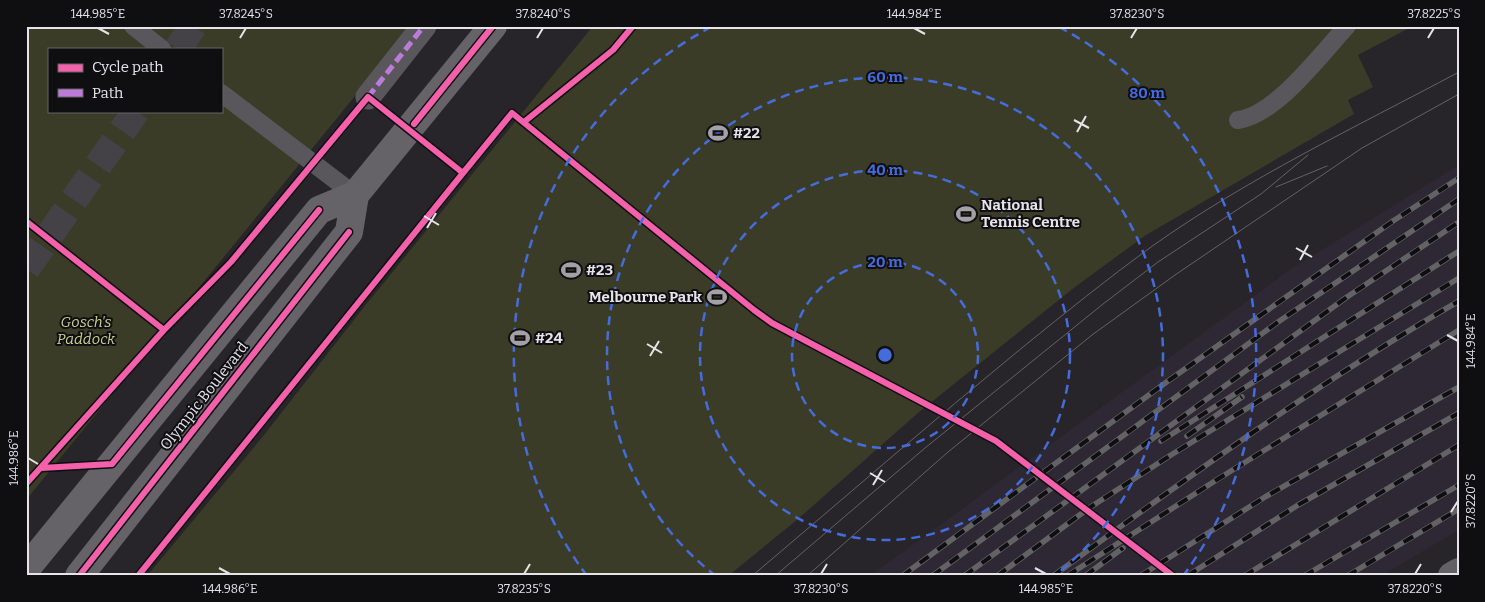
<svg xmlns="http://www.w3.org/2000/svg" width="1485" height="602" font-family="Bitter,serif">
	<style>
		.built { fill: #2d2833 }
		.park { fill: #3b3c27; fill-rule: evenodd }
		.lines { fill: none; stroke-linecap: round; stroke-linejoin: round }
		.motorway-tunnel { stroke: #444246; stroke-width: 28; stroke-dasharray: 28 14; stroke-linecap: butt }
		.service { stroke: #59575c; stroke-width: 18 }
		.pedestrian { stroke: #59575c; stroke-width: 25 }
		.secondary { stroke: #656268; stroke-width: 28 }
		.primary { stroke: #636066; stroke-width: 28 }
		.tram { stroke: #636265; stroke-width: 1 }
		.rail-casing { stroke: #636265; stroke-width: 5.5 }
		.rail { stroke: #0f0e11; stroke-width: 4; stroke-dasharray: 11; stroke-linecap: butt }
		.quiet { stroke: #bd7bd9; stroke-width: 5; stroke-dasharray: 10 5; stroke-linecap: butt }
		.cycleway-casing { stroke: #0f0e11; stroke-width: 9 }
		.cycleway { stroke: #f560ab; stroke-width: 6 }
		.ticks { fill: none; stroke: #e6e4e9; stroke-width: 2 }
		.ring { fill: none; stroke: #456cdb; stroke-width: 2.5; stroke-dasharray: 9 6 }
		.labels { text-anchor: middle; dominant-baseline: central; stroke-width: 4; stroke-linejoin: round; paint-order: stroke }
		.poi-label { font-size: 15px; font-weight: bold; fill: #e6e4e9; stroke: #0f0e11; text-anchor: start }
		.park-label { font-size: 15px; font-style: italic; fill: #cbd08f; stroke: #0f0e11 }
		.street-label { font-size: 15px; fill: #e6e4e9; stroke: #0f0e11 }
		.centre { fill: #456cdb; stroke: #0f0e11; stroke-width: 2.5 }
		.ring-label { font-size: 15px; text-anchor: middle; font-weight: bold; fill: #456cdb; stroke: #0f0e11; stroke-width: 4; stroke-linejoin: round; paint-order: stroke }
		.neatline { fill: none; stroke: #e6e4e9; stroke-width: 2 }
		.ticks-label { font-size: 12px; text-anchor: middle; fill: #e6e4e9 }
	</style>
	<rect width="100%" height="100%" fill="#272529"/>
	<path class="built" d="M1459 165V530L1381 576H870L1291 269Z"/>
	<path class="park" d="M26 26H412L26 500ZM49 49H221V111H49Z
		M593 26H1413L1358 55 1373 87 1348 100 1354 114 1146 235 1075 287 919 412 798 519 728 576H147L264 435 364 307Z"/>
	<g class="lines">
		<path class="motorway-tunnel" d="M178 49 193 26
			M26 269 136 111"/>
		<path class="service" d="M133 26 162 49
			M221 93 355 195
			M1238 120C1276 115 1321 54 1347 26"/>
		<path class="pedestrian" d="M368 97 424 26"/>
		<path class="secondary" d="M26 569 319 210 355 195 493 26
			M79 576 349 232 355 195"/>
		<path class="primary" d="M1452 576 1459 572"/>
		<path class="tram" d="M1276 187 1327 166
			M752 576C842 500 931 422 1023 347 1065 313 1107 279 1151 247 1248 178 1354 128 1459 72
			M775 576 925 448 1103 304 1158 262 1261 194 1308 155
			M807 576 948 452 1092 335 1175 275 1362 148 1459 94"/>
		<defs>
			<path id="rail" d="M1187 436 1242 397
				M1161 441 1459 251
				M902 576 1168 381 1393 221 1459 178
				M932 576 1278 322 1459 199
				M964 576 1347 297 1459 222
				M997 576 1089 508 1171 455 1459 278
				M1053 576C1185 479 1317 383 1459 301
				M1067 576 1218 479 1459 330
				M1085 576 1123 548
				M1140 576 1265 497 1459 387
				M1187 576 1298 505 1459 413
				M1244 576 1459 445
				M1304 576 1459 485
				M1347 576 1459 509"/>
		</defs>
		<use href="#rail" class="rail-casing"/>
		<use href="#rail" class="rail"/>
		<path class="quiet" d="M368 97 424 26"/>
		<defs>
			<path id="cycleway" d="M524 122 613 50 633 26
				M414 124 493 26
				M26 221 164 330
				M41 468 112 464 319 210
				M26 484 164 330 231 262 368 97 463 173 512 113 754 310 772 323 996 441 1173 576
				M79 576 349 232
				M138 576 463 173"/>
		</defs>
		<use href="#cycleway" class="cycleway-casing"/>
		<use href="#cycleway" class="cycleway"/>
	</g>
	<path class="ticks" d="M98 28 109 34M914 28 925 34M240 38 246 28M537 38 543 28M1131 38 1137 28M1428 38 1434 28M1074 120 1089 128M1077 132 1086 116M424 216 439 225M427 228 436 213M1296 248 1312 257M1300 260 1308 245M1447 335 1458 341M647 344 662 353M650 356 659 341M28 458 38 464M870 473 885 482M873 485 882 470M1451 512 1458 501M219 568 230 574M1035 568 1046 574M524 574 530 564M821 574 827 564M1415 574 1421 564"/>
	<g class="ring">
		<circle cx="885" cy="355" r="93"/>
		<circle cx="885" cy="355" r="185"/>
		<path d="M716 576A278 278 0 1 1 1054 576"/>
		<path d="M587 576A371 371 0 0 1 711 27M1059 27A371 371 0 0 1 1183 576"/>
	</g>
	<defs>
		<symbol id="stadium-bare" viewBox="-9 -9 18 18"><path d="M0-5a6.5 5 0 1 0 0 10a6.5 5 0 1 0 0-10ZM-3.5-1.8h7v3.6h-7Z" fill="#a3a1a6" stroke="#0f0e11" stroke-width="2.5" paint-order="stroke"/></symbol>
	</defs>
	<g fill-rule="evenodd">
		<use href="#stadium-bare" x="704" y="119" width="28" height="28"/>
		<use href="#stadium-bare" x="952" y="200" width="28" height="28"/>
		<use href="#stadium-bare" x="557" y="256" width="28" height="28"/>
		<use href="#stadium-bare" x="703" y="283" width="28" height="28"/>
		<use href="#stadium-bare" x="506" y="324" width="28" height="28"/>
	</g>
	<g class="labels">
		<g class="poi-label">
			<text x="733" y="133">#22</text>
			<text x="981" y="205">National<tspan x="981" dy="17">Tennis Centre</tspan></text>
			<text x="586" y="270">#23</text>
			<text x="702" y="297" text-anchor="end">Melbourne Park</text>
			<text x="535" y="338">#24</text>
		</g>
		<g class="park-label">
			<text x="86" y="322">Gosch's<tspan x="86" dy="17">Paddock</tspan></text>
		</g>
		<g class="street-label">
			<text transform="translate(204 396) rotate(-52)">Olympic Boulevard</text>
		</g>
	</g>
	<circle cx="885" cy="355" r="8" class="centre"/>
	<g class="ring-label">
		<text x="885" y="82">60 m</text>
		<text x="1147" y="98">80 m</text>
		<text x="885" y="175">40 m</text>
		<text x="885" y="267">20 m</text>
	</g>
	<rect width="1485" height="602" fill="none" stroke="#0f0e11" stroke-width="55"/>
	<rect x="48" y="48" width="175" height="65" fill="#0f0e11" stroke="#656467"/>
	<rect x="58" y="64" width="25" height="8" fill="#f560ab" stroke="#656467"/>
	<text x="92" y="72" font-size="15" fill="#e6e4e9">Cycle path</text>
	<rect x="58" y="89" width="25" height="8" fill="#bd7bd9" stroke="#656467"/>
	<text x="92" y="98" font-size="15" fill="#e6e4e9">Path</text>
	<rect x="28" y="28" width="1430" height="546" class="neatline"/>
	<g class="ticks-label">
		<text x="98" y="18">144.985°E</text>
		<text x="246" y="18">37.8245°S</text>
		<text x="543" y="18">37.8240°S</text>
		<text x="914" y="18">144.984°E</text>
		<text x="1137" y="18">37.8230°S</text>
		<text x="1434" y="18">37.8225°S</text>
		<text transform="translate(1471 341) rotate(-90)" y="4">144.984°E</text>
		<text transform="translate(14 458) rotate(-90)" y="4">144.986°E</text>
		<text transform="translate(1471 501) rotate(-90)" y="4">37.8220°S</text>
		<text x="230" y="593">144.986°E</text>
		<text x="524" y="593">37.8235°S</text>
		<text x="821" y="593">37.8230°S</text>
		<text x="1046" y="593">144.985°E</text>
		<text x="1415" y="593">37.8220°S</text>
	</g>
</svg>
